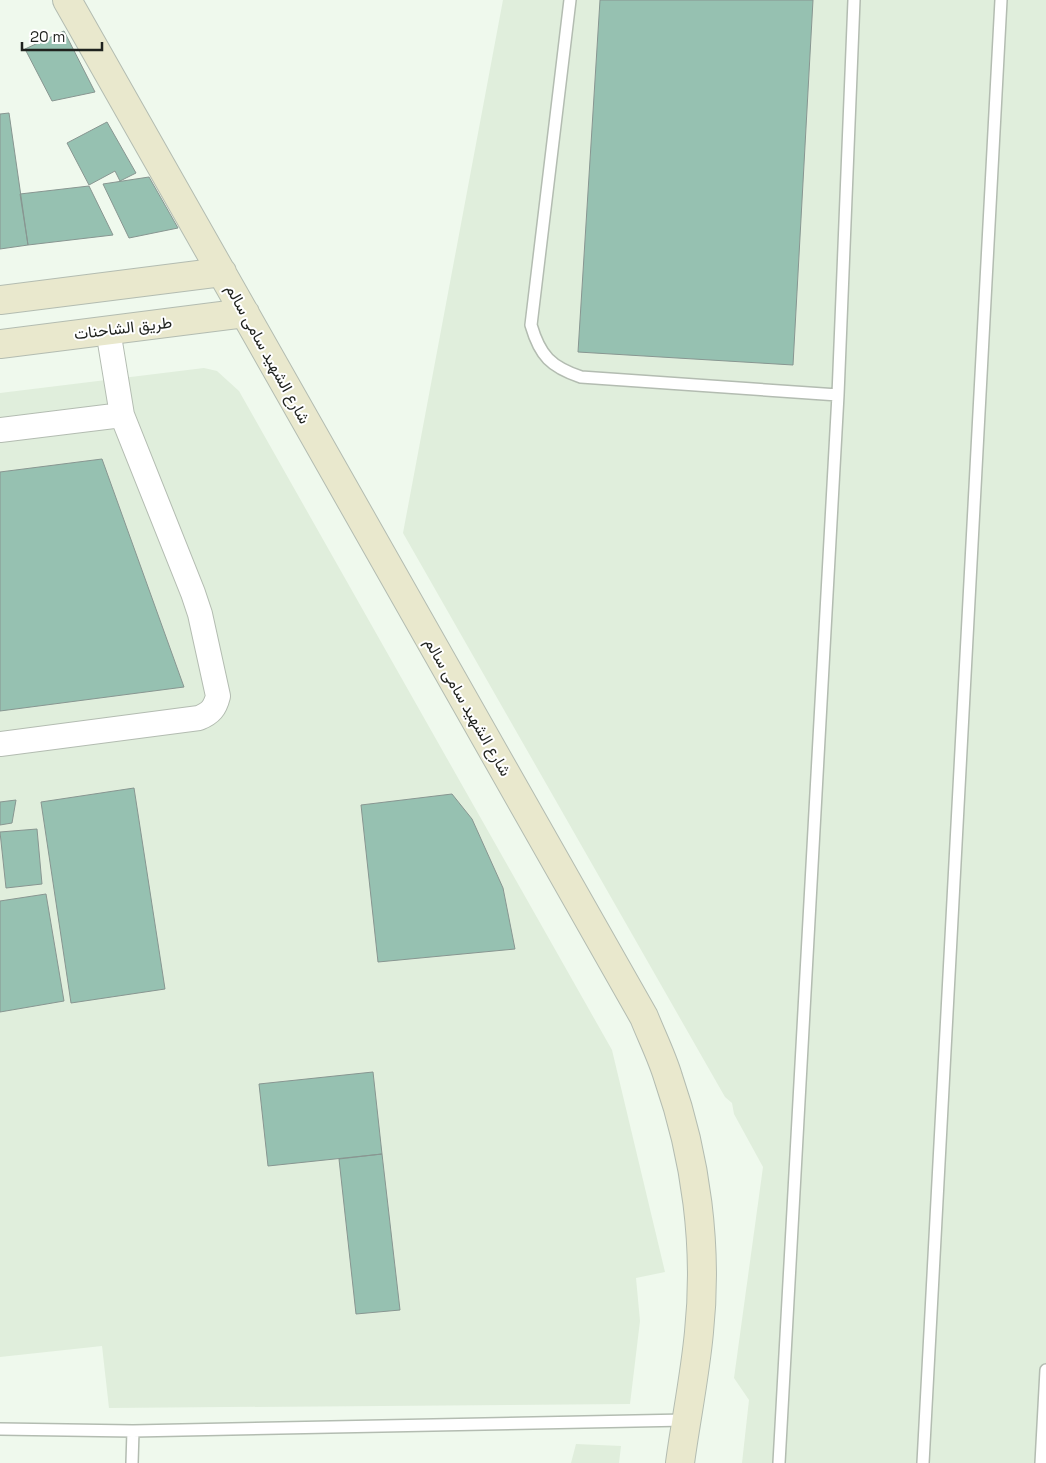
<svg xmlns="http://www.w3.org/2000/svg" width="1046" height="1463" font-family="'Space Grotesk',Vazirmatn,sans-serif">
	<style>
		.built { fill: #e0eedc }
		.building { fill: #96c1b1; stroke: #889691 }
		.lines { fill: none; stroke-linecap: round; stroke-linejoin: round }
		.service-casing { stroke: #b3bcb1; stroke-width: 14 }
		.minor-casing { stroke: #b3bcb1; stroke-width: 26 }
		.secondary-casing { stroke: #b3bcb1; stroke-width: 30 }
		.service { stroke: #fff; stroke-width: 11 }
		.minor { stroke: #fff; stroke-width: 24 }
		.secondary { stroke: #e9e8cd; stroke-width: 28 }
		.labels { text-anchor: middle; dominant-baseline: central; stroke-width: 4; stroke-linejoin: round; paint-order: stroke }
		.street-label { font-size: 16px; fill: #1f221e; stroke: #fff }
	</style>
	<rect width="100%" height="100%" fill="#eff9ed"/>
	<path class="built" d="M503 0H1046V1463H742L749 1400 734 1378 763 1167 734 1114 732 1103 725 1097 403 533Z
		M204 368 217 371 239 391 612 1050 665 1272 636 1278 640 1321 630 1404 109 1408 102 1346 0 1357V393Z
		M576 1444 621 1446 619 1463H571Z"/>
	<path class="building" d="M600 0H813L793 365 578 352Z
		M64 31 95 92 52 101 25 49Z
		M9 113 28 245 0 249V114Z
		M107 122 136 173 120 181 115 171 89 185 67 143Z
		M149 177 178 228 129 238 103 184Z
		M89 186 113 235 28 245 20 194Z
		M102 459 184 687 0 711V472Z
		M134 788 165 989 71 1003 41 802Z
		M452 794 472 819 503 888 515 949 378 962 361 805Z
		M16 800 12 823 0 825V802Z
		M37 829 42 884 6 888 0 832Z
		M46 894 64 1001 0 1012V901Z
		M373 1072 382 1154 268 1166 259 1084Z
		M382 1154 400 1310 356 1314 339 1159Z"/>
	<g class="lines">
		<defs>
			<path id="service" d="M570 0 531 325C540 356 551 367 581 377L838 395
				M0 1429 133 1431 686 1420
				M132 1463 133 1431
				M779 1463 838 395 854 0
				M923 1463 1001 0
				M1041 1463 1046 1370"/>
			<path id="minor" d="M0 430 122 415
				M0 744 199 718C211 713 215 708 218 696L200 614 193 593 122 415 108 330"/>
			<path id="secondary" d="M67 0 644 1017C652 1037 662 1057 668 1077 696 1157 708 1247 699 1332 695 1375 686 1419 680 1463
				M0 300 222 272
				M0 344 245 313"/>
		</defs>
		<use href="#service" class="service-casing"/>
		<use href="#minor" class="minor-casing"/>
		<use href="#secondary" class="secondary-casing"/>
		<use href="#service" class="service"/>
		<use href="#minor" class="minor"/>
		<use href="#secondary" class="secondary"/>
	</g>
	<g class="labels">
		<g class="street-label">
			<text transform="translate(123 328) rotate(-7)">طريق الشاحنات</text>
			<text transform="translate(268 354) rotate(61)">شارع الشهيد سامى سالم</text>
			<text transform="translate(468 707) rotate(60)">شارع الشهيد سامى سالم</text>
		</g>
	</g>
	<path d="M22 42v8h80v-8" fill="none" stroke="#1f221e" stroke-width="2.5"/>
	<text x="30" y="42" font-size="15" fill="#1f221e" stroke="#ffffff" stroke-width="4" paint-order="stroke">20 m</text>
</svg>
